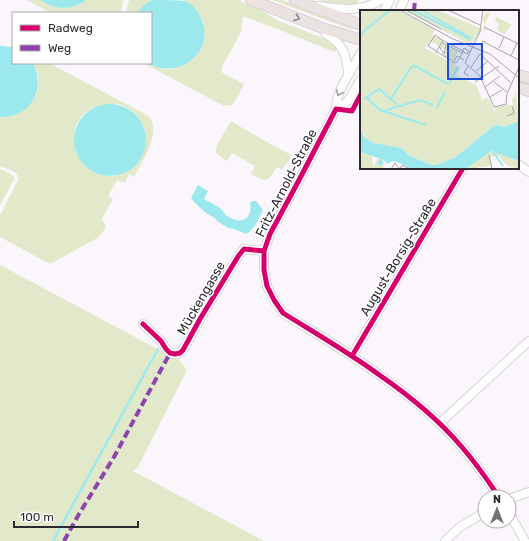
<svg xmlns="http://www.w3.org/2000/svg" width="529" height="541" font-family="Rubik,sans-serif">
	<style>
		.green { fill: #e2e9ca; fill-rule: evenodd }
		.water { fill: #9ce9ed }
		.lines { fill: none; stroke-linecap: round; stroke-linejoin: round }
		.stream { stroke: #9ce9ed; stroke-width: 2.5 }
		.minor-casing { stroke: #d5d1d7; stroke-width: 10 }
		.major-casing { stroke: #d4d1d5; stroke-width: 12 }
		.minor { stroke: #fefeff; stroke-width: 8 }
		.major { stroke: #ebe3e2; stroke-width: 10 }
		.quiet { stroke: #8e44ad; stroke-width: 4; stroke-dasharray: 8 4; stroke-linecap: butt }
		.cycleway-casing { stroke: #fff; stroke-width: 8 }
		.cycleway { stroke: #d6006c; stroke-width: 5 }
		.oneway { stroke: #8c8689 }
		.oneway2 { stroke: #a09ea2 }
		.labels { text-anchor: middle; dominant-baseline: central; stroke-width: 3; stroke-linejoin: round; paint-order: stroke }
		.street-label { font-size: 13px; fill: #2e2930; stroke: #fff }
		.inset-river { fill: none; stroke: #9ce9ed; stroke-width: 2 }
		.inset-road { fill: none; stroke: #a8a4aa; stroke-width: 1 }
		.view { fill: #1d4ed8; fill-opacity: 0.15; stroke: #1d4ed8; stroke-width: 2 }
		.inset-edge { fill: none; stroke: #2e2930; stroke-width: 2 }
	</style>
	<rect width="100%" height="100%" fill="#faf6fc"/>
	<path class="green" d="M27 0H40L45 3 74 7 86 0H123L121 13H51Z
		M129 0H152L145 4 137 13H126Z
		M184 0H238L260 10 279 21 326 39 330 41 338 49 334 52 275 28 243 16 241 32 223 65 221 72 244 84 238 96 232 105 224 106 143 63C153 63 160 72 173 69 209 60 216 19 184 0Z
		M272 0H282L354 27 353 30Z
		M319 0H358V5C345 7 332 5 319 0Z
		M33 63H49L147 115C164 129 142 162 134 177L129 174 125 183 117 180 108 196 113 199 102 219 106 227 99 237 50 264 0 237V215L19 178C17 171 7 169 0 166V117C31 117 47 90 33 63ZM119 104C133 109 143 119 146 135L125 173C111 178 98 176 86 167L75 129C84 105 97 107 119 104Z
		M231 121 236 124 281 150 292 155 282 170 277 167C267 182 268 183 251 174L255 166 232 153 227 161 222 158 216 152 217 145Z
		M0 169 12 175 15 178 0 205Z
		M0 265 169 355 178 358 187 370 138 467 133 471 264 541H53L113 432 52 541H0Z"/>
	<path class="water" d="M40 0H86C72 11 55 10 40 0Z
		M152 0C159 0 180 0 185 1 192 4 197 10 200 16 218 50 179 82 147 63H151V13H137L145 4Z
		M0 44 1 46 13 47V63H33C46 90 31 118 0 117Z
		M74 140a36 36 0 1 1 72 0a36 36 0 1 1-72 0Z
		M198 185 208 191 204 199C209 202 216 205 220 208 224 211 224 215 229 217 242 225 253 218 250 203L253 201H256L263 210C259 218 255 229 246 234L234 229 228 228 217 221 215 218 206 213 195 203 191 198Z"/>
	<g class="lines">
		<path class="stream" d="M53 541 158 349"/>
		<defs>
			<path id="minor" d="M318 6C343 9 358 13 381 0
				M384 11 390 0
				M399 11 404 0
				M325 29 326 34C343 44 347 55 348 74
				M361 53 342 86 337 99 336 109 298 182 270 234 264 251V270L267 286 274 300 283 313C315 333 348 352 378 374 407 394 438 419 461 446 475 462 487 479 499 497
				M336 109 348 101 361 79
				M518 164 529 172
				M143 324 161 341 166 349 170 353 175 354 180 353 183 350 200 319 239 255 244 249 264 251
				M352 356 463 168
				M439 424 529 341
				M509 499 529 492
				M509 513 525 541
				M445 541 460 527 485 512"/>
			<path id="major" d="M251 0 325 29 361 40
				M295 0 361 25
				M518 75 529 78
				M518 87 529 91"/>
		</defs>
		<use href="#minor" class="minor-casing"/>
		<use href="#major" class="major-casing"/>
		<use href="#minor" class="minor"/>
		<use href="#major" class="major"/>
		<path class="quiet" d="M414 11 415 0
			M64 541 79 514 114 457 170 353"/>
		<defs>
			<path id="cycleway" d="M361 94 352 111 336 109 298 182 270 234 264 251V270L267 286 274 300 283 313C315 333 348 352 378 374 407 394 438 419 461 446 475 462 487 479 499 497
				M143 324 161 341 166 349 170 353 175 354 180 353 183 350 200 319 239 255 244 249 264 251
				M352 356 463 168"/>
		</defs>
		<use href="#cycleway" class="cycleway-casing"/>
		<use href="#cycleway" class="cycleway"/>
	</g>
	<defs><path id="oneway-chevron" d="M-2-3.5L2.5 0L-2 3.5" fill="none" stroke-width="1.6" stroke-linecap="round" stroke-linejoin="round"/></defs>
	<use class="oneway" href="#oneway-chevron" transform="translate(297 18) rotate(21)"/>
	<use class="oneway2" href="#oneway-chevron" transform="translate(339 93) rotate(112)"/>
	<g class="labels">
		<g class="street-label">
			<text transform="translate(286 183) rotate(-63)">Fritz-Arnold-Straße</text>
			<text transform="translate(398 257) rotate(-59)">August-Borsig-Straße</text>
			<text transform="translate(201 298) rotate(-60)">Mückengasse</text>
		</g>
	</g>
	<g transform="translate(360 10)">
		<rect width="159" height="159" fill="#faf6fc"/>
		<path d="M0 0H39L75 20 72 26 82 29 86 36 98 42 95 49 91 51 83 47 85 43 82 42 86 41V40L70 31 65 38 100 57 97 65 116 75 122 90 128 88 135 103V98L145 94 153 96 152 90 158 79 156 84 159 111 144 117 138 115 131 118 96 147 79 154 72 155 50 146 41 138 19 136 6 129 0 115ZM43 0H78L122 19 125 17 124 15 123 8 126 2 159 18 151 15 145 24 140 22 137 19 139 14 135 11 136 7 130 4 124 15 128 21 123 19 117 29V25H114L117 27 111 35ZM131 141 159 151V159L146 155 139 146H135L130 147 131 156 106 159ZM0 143 7 144 12 147 13 157 17 149H21L20 154 17 153 20 156 22 150 24 151 23 159H0V144H2Z" fill="#e2e9ca"/>
		<path d="M159 111V151L131 141 106 159H54L37 152 32 151 28 154 22 149 23 154 20 156 17 153 21 149 0 142V115L4 127 13 133 41 138 50 146 72 155 79 154 96 147 131 118 138 115 144 117Z" fill="#9ce9ed"/>
		<path class="inset-river" d="M52 0 110 29 111 28M61 0 111 28M0 27 5 20 30 0M53 55 88 74M89 74 98 57M6 87 20 100 66 115M4 89 19 79 38 95M31 89 52 56M77 98 85 81M23 101 60 90 73 95M0 137 38 148 49 157 68 159M133 142 143 156M85 159 129 133 147 134 159 139"/>
		<path class="inset-road" d="M40 0 93 29 130 44 159 68M46 0 81 19M88 0 120 15M123 0 120 21 105 53 120 66 134 97 146 94M124 17 159 34M81 32 102 43M125 32 122 31 159 50M79 36 84 44 86 35M104 38 102 44 97 52 95 53 68 36 75 25 82 30 103 41 104 42 107 44 109 41 104 38M139 38 144 27M76 43 82 32M151 46 157 33M93 53 97 46 104 50M108 56 104 63 109 66M111 57 120 44 151 73M116 61 128 51M115 72 139 56M134 72 147 82M125 77 140 66M130 87 142 80M146 94 147 84 159 57M147 106 154 103 152 96M129 145 132 159M31 159 35 153 40 159M40 159 42 155 50 159"/>
		<path class="view" d="M88 34H122V69H88Z"/>
		<rect width="159" height="159" class="inset-edge"/>
	</g>
	<rect x="12" y="12" width="140" height="52" fill="#ffffff" stroke="#aba9ac"/>
	<rect x="20" y="25" width="20" height="6" fill="#d6006c" stroke="#aba9ac"/>
	<text x="48" y="32" font-size="12" fill="#2e2930">Radweg</text>
	<rect x="20" y="45" width="20" height="6" fill="#8e44ad" stroke="#aba9ac"/>
	<text x="48" y="52" font-size="12" fill="#2e2930">Weg</text>
	<g transform="translate(497 509)"><circle r="19" fill="#ffffff" stroke="#aba9ac"/>
	<path d="M0-3L7 15L0 10L-7 15Z" fill="#757177"/>
	<text y="-6" font-size="11" font-weight="bold" text-anchor="middle" fill="#2e2930">N</text>
	</g>
	<path d="M14 521v6h124v-6" fill="none" stroke="#2e2930" stroke-width="2"/>
	<text x="20" y="521" font-size="12" fill="#2e2930" stroke="#ffffff" stroke-width="3" paint-order="stroke">100 m</text>
</svg>
